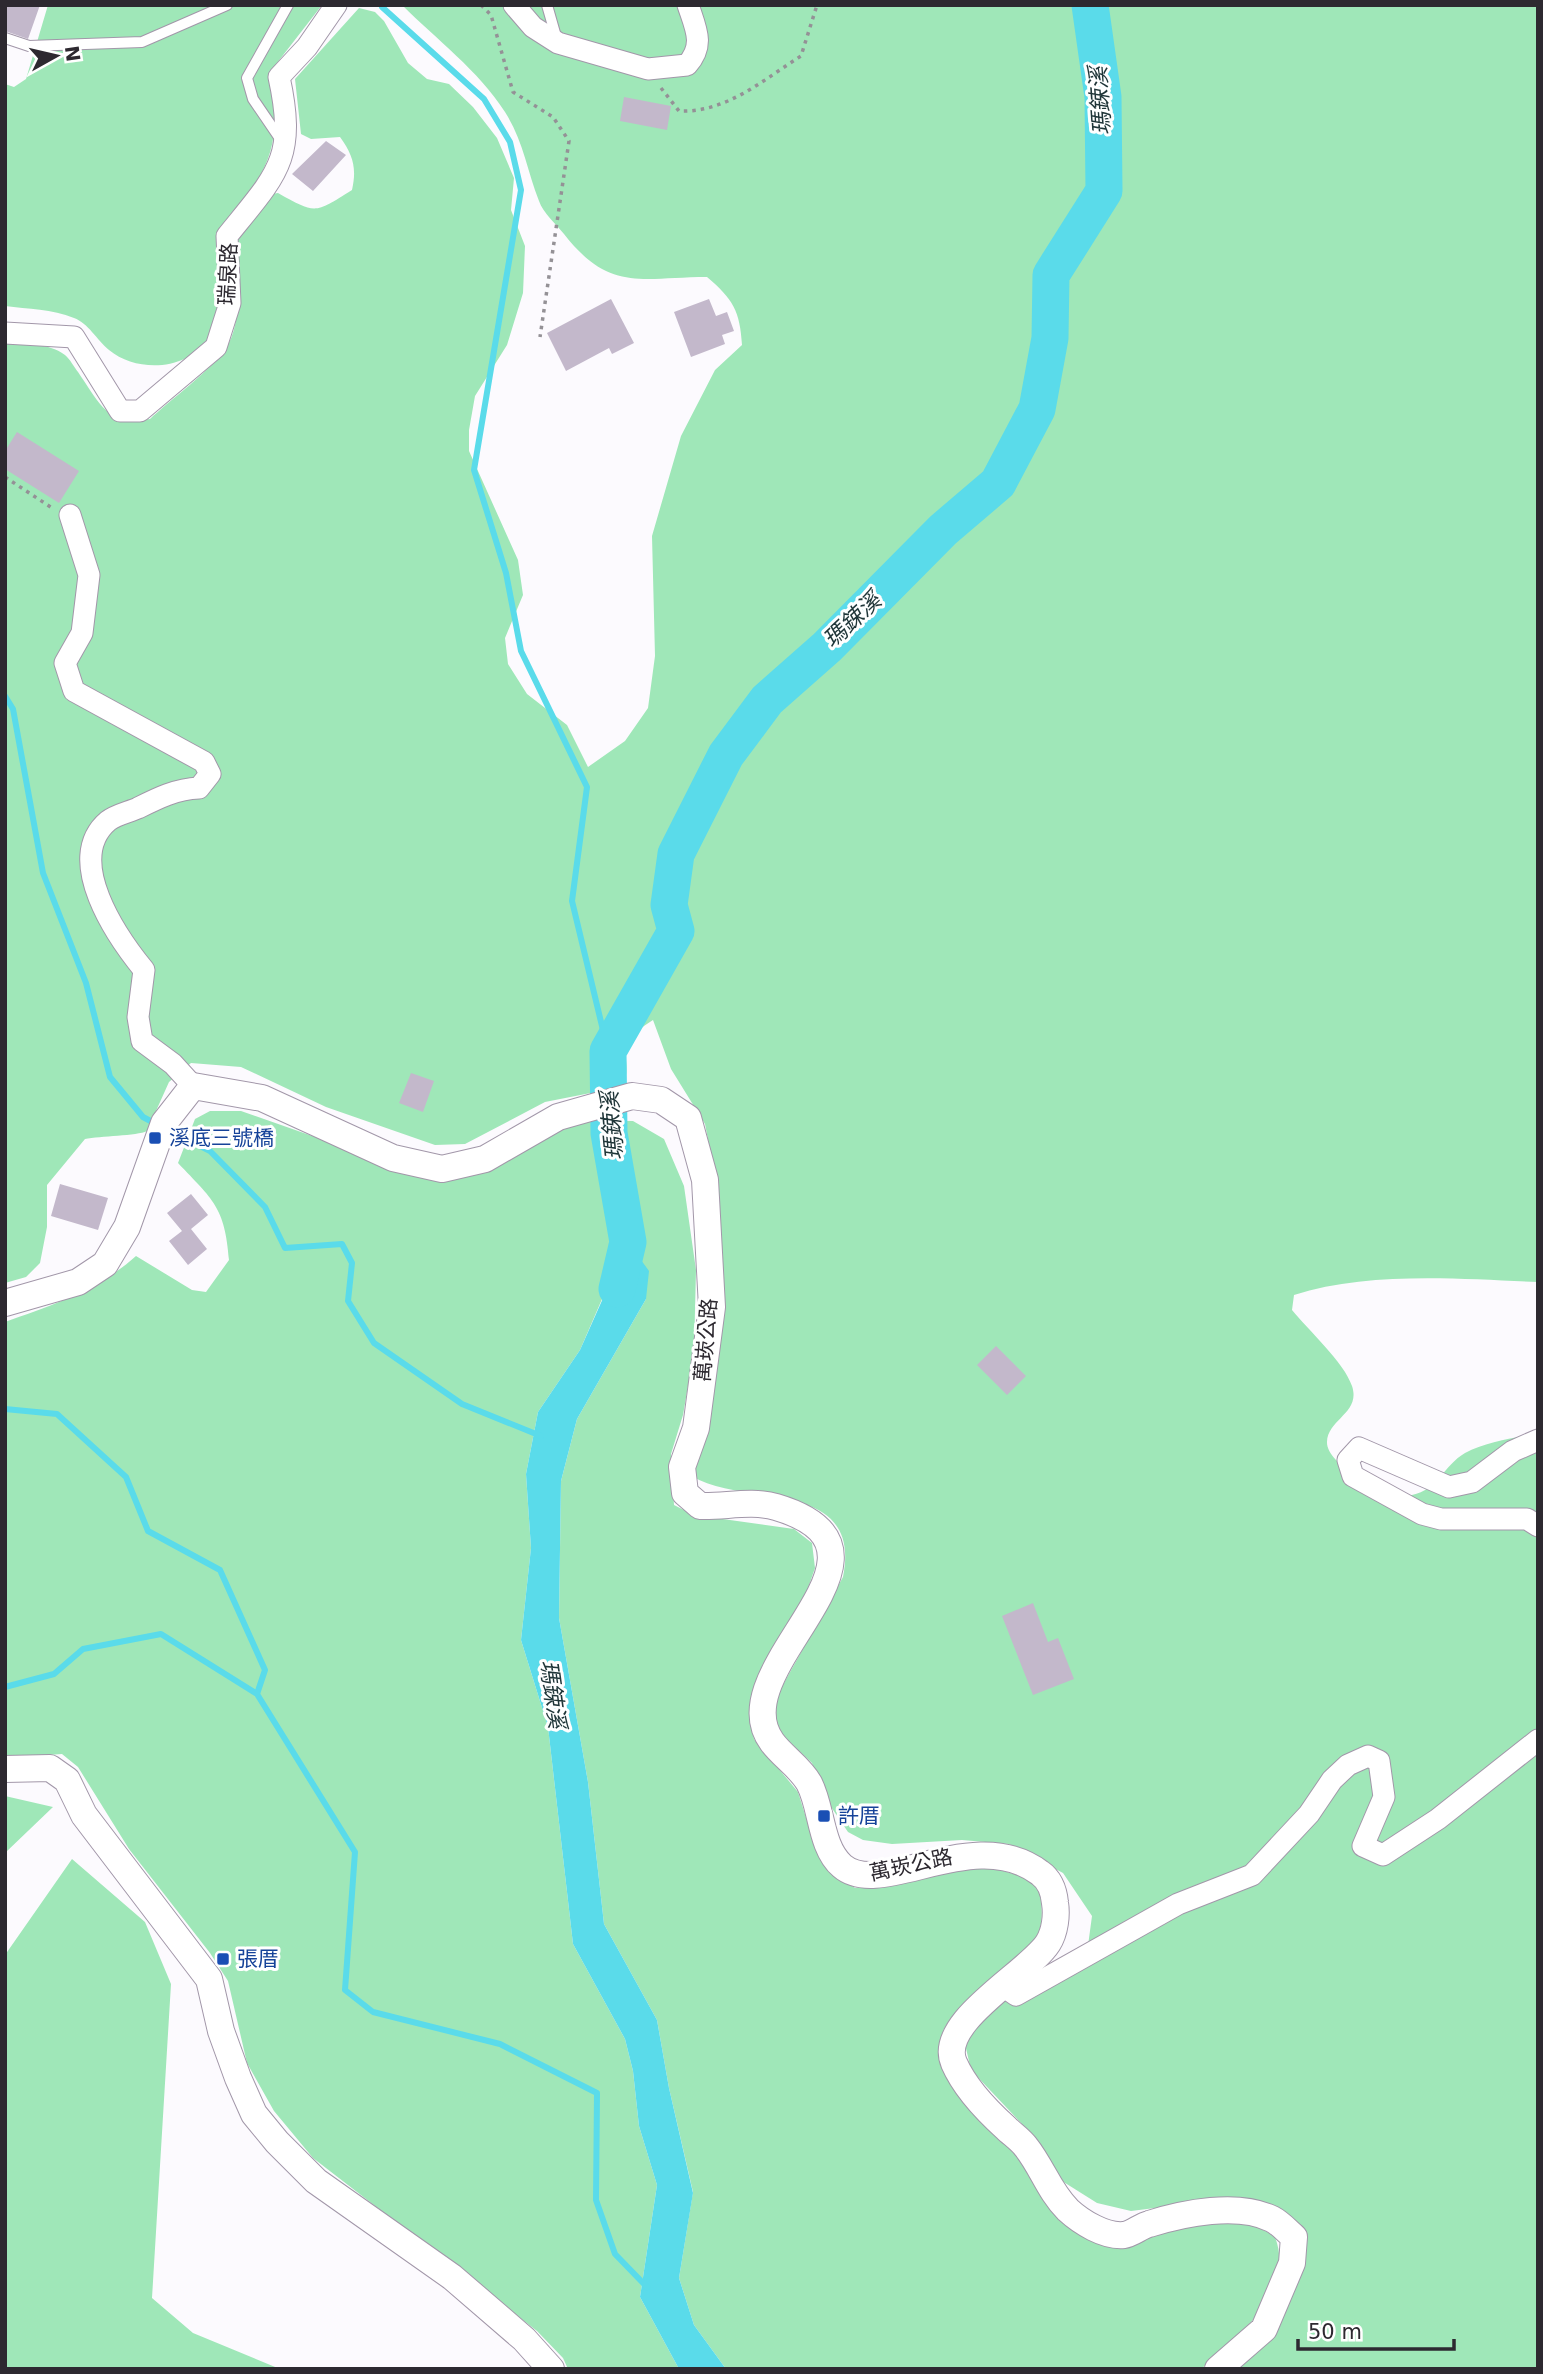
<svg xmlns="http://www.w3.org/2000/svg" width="1543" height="2374" font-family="'DejaVu Sans','Noto Sans TC',sans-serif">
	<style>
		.green { fill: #9fe7b8 }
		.water { fill: #5adbea }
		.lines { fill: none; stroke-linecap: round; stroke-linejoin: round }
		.stream { stroke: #5adbea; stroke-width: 6 }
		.river { stroke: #5adbea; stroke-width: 37 }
		.building { fill: #c3b8cb }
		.service-casing { stroke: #a297a9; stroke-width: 12 }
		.minor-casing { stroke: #a297a9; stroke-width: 23 }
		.tertiary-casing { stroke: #a297a9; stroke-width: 28 }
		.path { stroke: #949196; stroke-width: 3.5; stroke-dasharray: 3.5 5; stroke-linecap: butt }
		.service { stroke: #fff; stroke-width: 10 }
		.minor { stroke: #fff; stroke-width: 21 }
		.tertiary { stroke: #fff; stroke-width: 26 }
		.transit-dot { fill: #1a4fb4; stroke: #fff; stroke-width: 2.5 }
		.labels { text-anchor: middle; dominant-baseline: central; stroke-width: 6; stroke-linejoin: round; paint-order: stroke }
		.street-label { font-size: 21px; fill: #2d2930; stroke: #fff }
		.transit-label { font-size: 21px; fill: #164399; stroke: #fff; text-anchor: start }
		.water-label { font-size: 23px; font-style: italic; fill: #1f3538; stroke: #fff }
	</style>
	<rect width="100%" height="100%" fill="#fcfafe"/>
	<path class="green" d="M48 5H322L270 72C279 118 278 154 249 193 241 203 226 216 224 228 218 260 227 308 208 338 188 371 137 373 109 350 97 340 88 323 74 318 52 309 28 309 5 306V84L14 87 26 79Z
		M402 5H1538V1282C1461 1279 1368 1271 1294 1295L1292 1310C1309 1331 1344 1362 1352 1386 1361 1413 1328 1419 1327 1442 1326 1466 1391 1499 1412 1495 1438 1490 1444 1465 1465 1453 1485 1442 1515 1437 1538 1434V2369H1234L1306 2247 1219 2200 1131 2211 1097 2203 1062 2181 1037 2140 971 2070 965 2044 972 2029 1034 1977 1087 1953 1092 1916 1063 1873 1009 1844 962 1840 892 1844 863 1840 848 1832 823 1795 812 1763 782 1735 775 1719V1699L843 1577C863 1477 742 1508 692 1476L717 1186 705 1124 671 1069 653 1020C606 1049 638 1061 621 1087L545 1102 465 1144 435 1145 326 1107 241 1067 191 1063 169 1082 147 1131C137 1136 100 1136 85 1139L47 1185V1227L40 1263 26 1277 5 1283V343C24 345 48 342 65 355 70 359 74 367 78 372 100 404 107 426 150 419 168 402 213 368 225 350 245 320 236 271 235 238L271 194 278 193C317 215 315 213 352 190 357 168 353 155 340 137L311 139 301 134 295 79 359 8 375 12 384 21 408 63 427 79 449 84 473 107 497 138 514 178 511 210 525 246 523 293 507 345 475 396 469 430V451L518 560 523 595 505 638 508 664 527 694 567 725 588 767 625 741 648 708 655 656 652 536 681 436 715 370 742 345C740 311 733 299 707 277 641 277 610 293 564 234 556 224 543 213 539 201 527 170 523 140 505 112 478 70 437 40 402 5Z
		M210 1111H241L392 1164 537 1142 582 1120 633 1121 664 1139 684 1186 696 1270 694 1351 683 1415 671 1454 674 1505 694 1515 794 1529 812 1543 815 1568 801 1608 756 1680 750 1712 754 1739 798 1792 813 1840 828 1869 855 1888 983 1865 1021 1876 1040 1888C1041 1902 1044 1918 1039 1932 1028 1966 962 1994 944 2029 941 2035 941 2044 940 2051 964 2083 987 2115 1010 2147 1036 2183 1061 2233 1107 2246 1157 2232 1227 2203 1275 2237 1296 2291 1238 2337 1201 2369H726L694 2325 679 2278 693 2192 669 2088 657 2020 604 1924 588 1782 559 1618 561 1481 577 1419 646 1299 612 1276 580 1350 538 1412 526 1474 531 1548 521 1640 548 1727 573 1944 625 2039 633 2071 639 2126 657 2185 640 2297 679 2369H568L563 2358 537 2331 313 2158 274 2111 247 2063 228 1981 210 1953 129 1849 78 1767 62 1754 5 1758V1322C53 1305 98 1290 136 1256L192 1290 206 1292 229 1260C225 1207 213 1200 178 1163L195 1119Z
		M5 1796 53 1807 5 1853Z
		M72 1859 145 1922 171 1984 152 2298 193 2333 280 2369H5V1955Z"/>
	<path class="water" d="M628 1242 649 1271 646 1299 577 1419 561 1481 559 1618 588 1782 604 1924 657 2020 669 2088 693 2193 679 2278 694 2325 726 2369H679L640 2297 657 2185 639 2126 633 2071 625 2039 573 1944 548 1727 521 1640 531 1548 526 1474 538 1412 580 1350Z"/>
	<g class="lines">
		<path class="stream" d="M382 7 484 99 510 142 521 190 474 470 506 573 521 651 587 787 572 901 608 1051
			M5 696 13 709 43 873 86 983 110 1077 143 1117 156 1124
			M169 1130 210 1151 265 1207 285 1248 342 1244 352 1263 348 1301 374 1343 462 1404 541 1436
			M5 1409 57 1414 126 1477 148 1531 220 1570 265 1670 257 1694 355 1852 345 1990 373 2012 500 2044 597 2093 596 2200 615 2254 647 2287
			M5 1687 54 1674 83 1649 161 1634 257 1694"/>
		<path class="river" d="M617 1289 628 1242 609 1133 608 1051 676 931 669 905 676 854 726 755 767 700 827 647 943 530 998 483 1037 409 1050 338 1051 275 1104 191 1103 97 1090 5"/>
	</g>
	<path class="building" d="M5 5H40L28 39 5 31Z
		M624 97 671 106 667 130 620 121Z
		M326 141 346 155 313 191 292 174Z
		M611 299 634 343 612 354 609 348 566 371 547 333Z
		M709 299 716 316 727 312 734 331 722 335 725 344 691 357 674 312Z
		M17 432 79 471 59 503 5 469V451Z
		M411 1073 434 1081 423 1112 399 1103Z
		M60 1184 108 1198 98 1230 51 1216Z
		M191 1194 208 1215 191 1229 207 1249 188 1265 169 1241 182 1231 167 1213Z
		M996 1346 1026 1376 1007 1395 977 1365Z
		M1033 1603 1048 1642 1058 1638 1074 1679 1033 1695 1002 1616Z"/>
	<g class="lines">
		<defs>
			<path id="service" d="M547 5 557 40
				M5 38 29 46 142 42 227 5
				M283 143 253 99 247 78 288 5"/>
			<path id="minor" d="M514 5 533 27 558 43 648 69 687 65C705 45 696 29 688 5
				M5 333 74 337 120 411H140L216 347 230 303 227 236C277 174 297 159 279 77L307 47 336 5
				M70 515 89 575 82 633 65 663 74 691 204 762 210 774 199 788C176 789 158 798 138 808 129 812 115 815 108 821 63 859 117 937 144 970L138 1017 142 1041 173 1064 193 1086
				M1538 1440 1513 1451 1472 1482 1449 1487 1359 1448 1348 1460 1353 1476 1422 1514 1441 1519H1527L1538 1526
				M1003 1986 1016 1995 1178 1904 1252 1875 1309 1814 1332 1780 1348 1765 1368 1756 1379 1761 1384 1797 1363 1846 1383 1855 1438 1819 1538 1740"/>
			<path id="tertiary" d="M5 1303 78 1282 105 1264 127 1227 164 1123 193 1086 262 1098 393 1158 442 1169 485 1159 558 1117 632 1096 661 1100 688 1118 705 1180 712 1307 696 1428 682 1467 685 1493 700 1506C725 1507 751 1500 776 1507 925 1551 717 1668 772 1742 782 1756 800 1767 809 1783 822 1807 820 1847 842 1866 881 1900 974 1823 1040 1873 1050 1880 1054 1892 1055 1903 1057 1915 1055 1932 1048 1943 1029 1973 936 2022 954 2063 965 2088 986 2110 1006 2128 1012 2134 1021 2140 1026 2147 1042 2167 1049 2191 1068 2210 1081 2222 1105 2237 1124 2235 1132 2234 1141 2226 1149 2224 1184 2213 1238 2202 1272 2219 1280 2223 1287 2231 1294 2237L1292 2263 1264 2329 1218 2369
				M5 1769 50 1768 67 1780 84 1815 209 1979 221 2031 238 2078 254 2114 277 2142 316 2181 452 2277 524 2339 551 2369"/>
		</defs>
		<use href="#service" class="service-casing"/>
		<use href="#minor" class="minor-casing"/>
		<use href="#tertiary" class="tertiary-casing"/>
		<path class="path" d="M481 5 491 15 513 92 553 117 569 141 540 337
			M661 88 679 111C726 113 763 80 801 56L817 5
			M5 477 52 508"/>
		<use href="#service" class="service"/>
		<use href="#minor" class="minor"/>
		<use href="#tertiary" class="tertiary"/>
	</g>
	<g class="transit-dot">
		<rect x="148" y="1131" width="14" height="14" rx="3.5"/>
		<rect x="817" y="1809" width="14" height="14" rx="3.5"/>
		<rect x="216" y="1952" width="14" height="14" rx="3.5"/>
	</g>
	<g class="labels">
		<g class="street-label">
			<text transform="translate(228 274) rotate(-87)">瑞泉路</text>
			<text transform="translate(706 1340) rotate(-85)">萬崁公路</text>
			<text transform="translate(911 1865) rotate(-12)">萬崁公路</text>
		</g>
		<g class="transit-label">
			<text x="169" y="1138">溪底三號橋</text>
			<text x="838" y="1816">許厝</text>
			<text x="237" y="1959">張厝</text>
		</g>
		<g class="water-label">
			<text transform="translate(1100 101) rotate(-94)">瑪鋉溪</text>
			<text transform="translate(852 620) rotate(-43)">瑪鋉溪</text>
			<text transform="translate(612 1126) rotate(-95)">瑪鋉溪</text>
			<text transform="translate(553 1694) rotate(82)">瑪鋉溪</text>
		</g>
	</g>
	<rect width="1543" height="2374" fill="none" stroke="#2d2930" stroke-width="14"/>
	<g transform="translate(56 56) rotate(82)" stroke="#ffffff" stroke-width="5" paint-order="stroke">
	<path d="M0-5L12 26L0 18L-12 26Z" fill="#2d2930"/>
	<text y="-10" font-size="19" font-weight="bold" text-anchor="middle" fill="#2d2930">N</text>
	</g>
	<path d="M1298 2339v10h156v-10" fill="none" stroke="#2d2930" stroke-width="3.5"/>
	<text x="1308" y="2339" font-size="21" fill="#2d2930" stroke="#ffffff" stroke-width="5" paint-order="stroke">50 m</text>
</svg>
